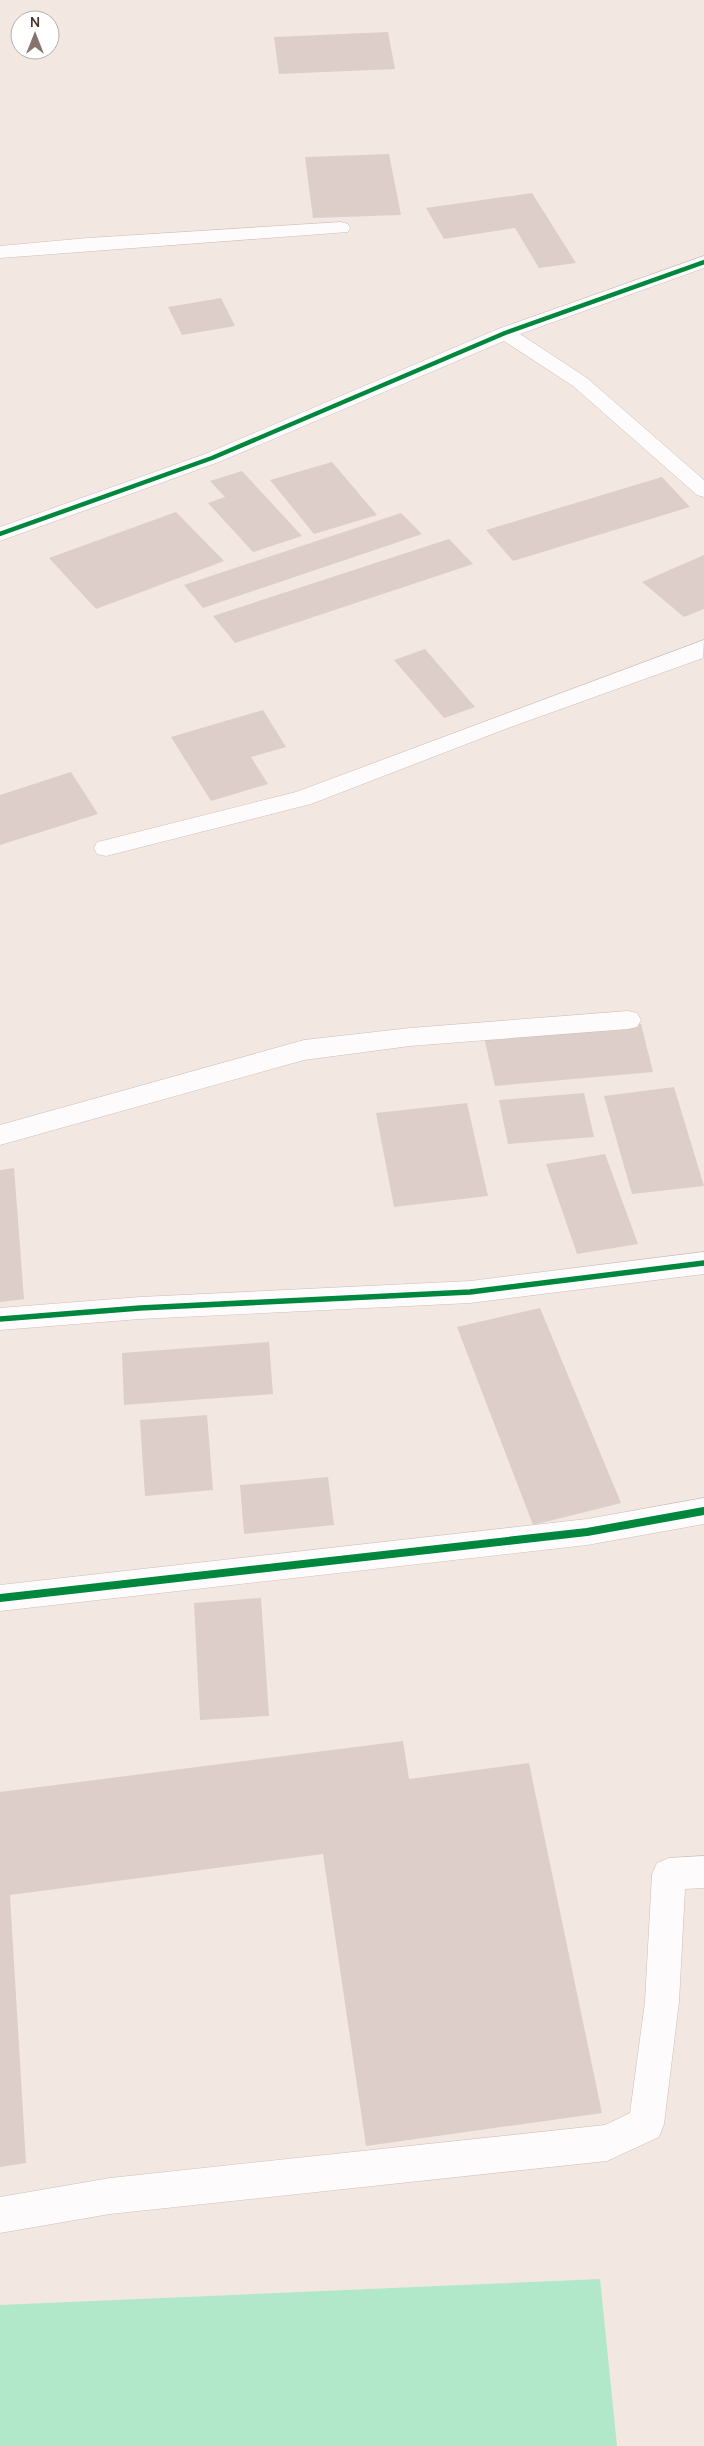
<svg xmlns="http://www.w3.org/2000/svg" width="704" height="2446" font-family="Manrope,sans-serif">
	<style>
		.green { fill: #b0e8c9 }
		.building { fill: #ddceca }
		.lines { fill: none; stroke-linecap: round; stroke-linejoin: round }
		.minor-casing { stroke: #cdbeb9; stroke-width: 1 }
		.minor { fill: #fdfbfb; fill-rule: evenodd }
		.cycleway-far2-casing { stroke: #fff; stroke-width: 6 }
		.cycleway-far1-casing { stroke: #fff; stroke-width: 9 }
		.cycleway-casing { stroke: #fff; stroke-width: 11 }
		.cycleway-far2 { stroke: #00873e; stroke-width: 4.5 }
		.cycleway-far1 { stroke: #00873e; stroke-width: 5.5 }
		.cycleway { stroke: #00873e; stroke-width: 8 }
	</style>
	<rect width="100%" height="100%" fill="#f3e7e2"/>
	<path class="green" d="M600 2279 617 2446H0V2305Z"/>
	<path class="building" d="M388 32 395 69 279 74 274 37Z
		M389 154 401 215 313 218 305 157Z
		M532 193 576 263 539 268 515 228 444 239 426 208Z
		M221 298 235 326 182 335 168 307Z
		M332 462 377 515 314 534 270 480Z
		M242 471 302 536 253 552 208 503 225 497 210 481Z
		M662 477 690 507 513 561 486 530Z
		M176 512 224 561 96 609 49 558Z
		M401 513 422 534 203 608 184 585Z
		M449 539 473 564 235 643 213 616Z
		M704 555V609L684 617 642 582Z
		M425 649 475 707 444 718 394 660Z
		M263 710 286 747 251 757 268 784 211 801 171 737Z
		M71 772 98 814 0 845V795Z
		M641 1024 653 1072 495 1086 484 1037Z
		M674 1087 704 1186 632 1194 604 1096Z
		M584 1093 594 1137 508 1144 499 1100Z
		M467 1103 488 1196 394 1207 376 1113Z
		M605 1154 638 1244 577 1254 546 1164Z
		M14 1168 24 1299 0 1302V1170Z
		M540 1308 621 1503 533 1525 457 1327Z
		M269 1342 273 1394 124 1405 122 1353Z
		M207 1415 213 1490 145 1496 140 1420Z
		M328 1477 334 1525 244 1534 240 1485Z
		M261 1598 269 1716 200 1720 194 1603Z
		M403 1741 409 1779 529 1763 602 2113 366 2146 323 1854 10 1895 26 2163 0 2167V1792Z"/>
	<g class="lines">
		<defs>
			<path id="minor" d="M341 222 348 224 350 228 348 232 0 258V246L88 238Z
				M704 256V268L520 334 587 378 704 480V497L697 495 573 386 504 341 219 462 0 541V527L205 454 498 329Z
				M704 640 703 658 508 728 311 804 106 856 97 854 94 848 97 842 106 840 296 792Z
				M628 1011 637 1013 641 1020 637 1027 628 1029 410 1046 304 1060 0 1145V1125L304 1040 410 1028Z
				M704 1252V1274L470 1303 140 1319 0 1330V1308L140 1297 470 1281Z
				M704 1498V1524L587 1545 0 1611V1585L587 1519Z
				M704 1856V1888L685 1889 679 2002 664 2124 659 2137 607 2161 110 2214 0 2233V2197L110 2178 605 2125 630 2113 645 2002 652 1874 657 1863 669 1858Z"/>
		</defs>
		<use href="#minor" class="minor-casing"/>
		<use href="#minor" class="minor"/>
		<defs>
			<path id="cycleway-far2" d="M0 534 212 458 505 333 704 262"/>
			<path id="cycleway-far1" d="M0 1319 140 1308 470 1292 704 1263"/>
			<path id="cycleway" d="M0 1598 587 1532 704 1511"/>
		</defs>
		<use href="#cycleway-far2" class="cycleway-far2-casing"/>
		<use href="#cycleway-far1" class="cycleway-far1-casing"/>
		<use href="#cycleway" class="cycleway-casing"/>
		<use href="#cycleway-far2" class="cycleway-far2"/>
		<use href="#cycleway-far1" class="cycleway-far1"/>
		<use href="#cycleway" class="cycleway"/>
	</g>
	<g transform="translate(35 35)"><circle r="24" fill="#ffffff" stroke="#b7afac"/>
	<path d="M0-4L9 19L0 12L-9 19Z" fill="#85746e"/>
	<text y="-8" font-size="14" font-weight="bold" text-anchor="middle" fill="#4a362f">N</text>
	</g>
</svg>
